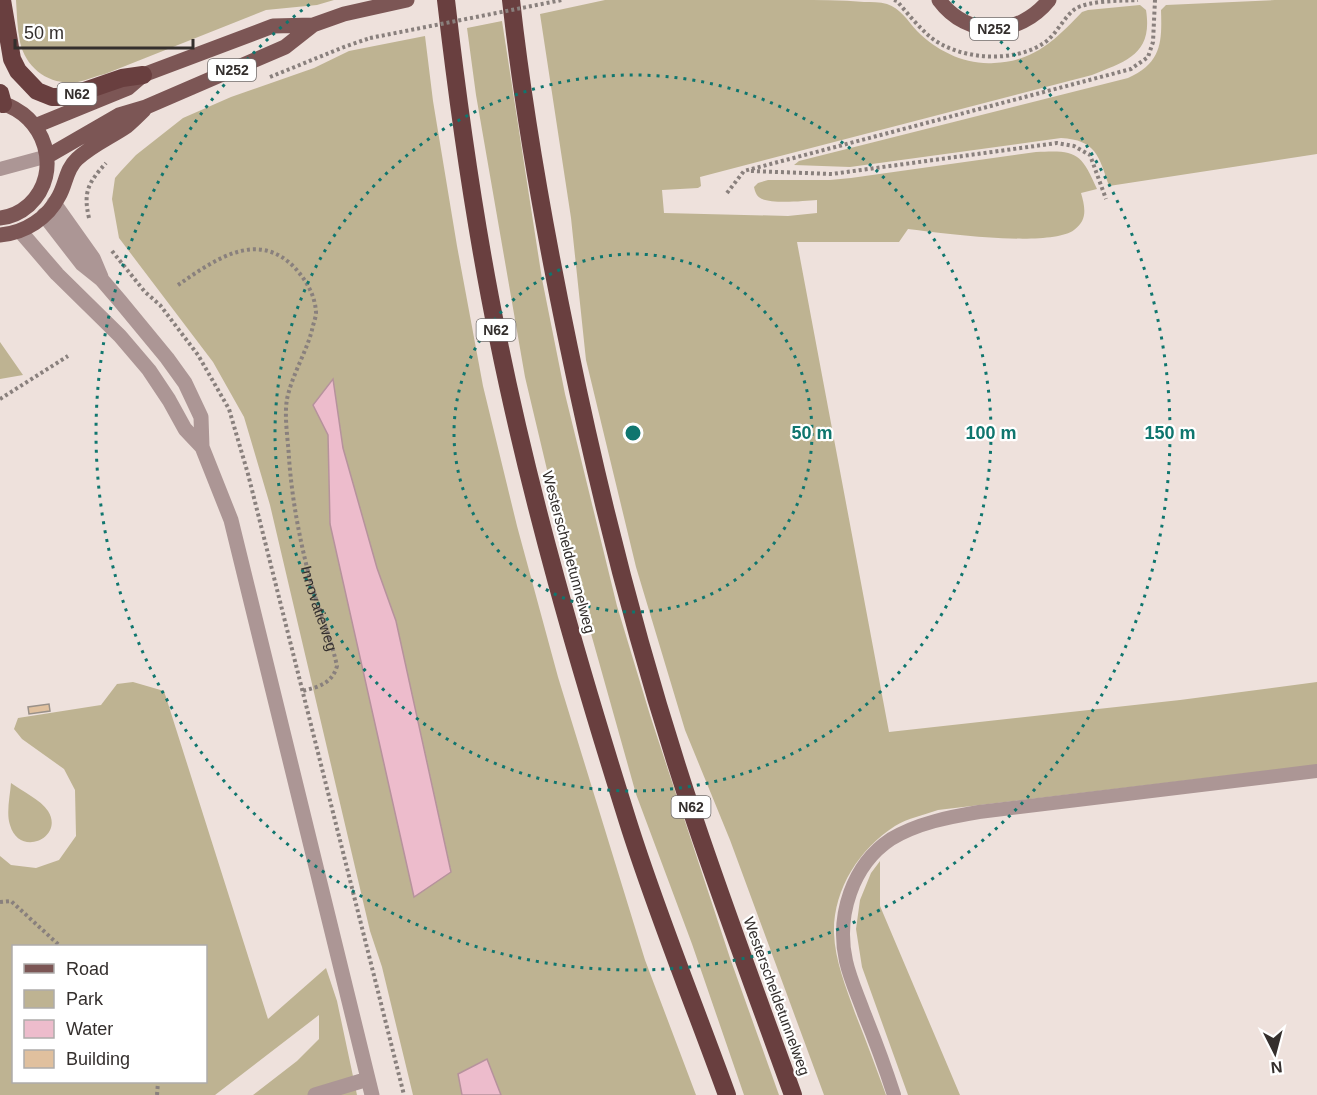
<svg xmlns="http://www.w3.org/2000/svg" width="1317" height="1095" font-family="Arial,sans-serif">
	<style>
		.green { fill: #beb392; fill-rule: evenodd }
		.water { fill: #edbccc; stroke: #b6929c; stroke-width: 1.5 }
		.building { fill: #e0c09e; stroke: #9a9189; stroke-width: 1.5 }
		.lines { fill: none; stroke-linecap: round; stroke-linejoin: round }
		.path { stroke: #89807d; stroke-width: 4; stroke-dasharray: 3 3; stroke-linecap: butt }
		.lane { stroke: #ac9695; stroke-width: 14 }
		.street { stroke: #ac9695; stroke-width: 15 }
		.primary { stroke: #7c5655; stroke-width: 15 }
		.highway { stroke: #693f3f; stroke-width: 18 }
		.path-bridge { stroke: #89807d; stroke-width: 4; stroke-dasharray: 3 3; stroke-linecap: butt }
		.ring { fill: none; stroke: #0f766e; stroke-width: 3; stroke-dasharray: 3 6 }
		.labels { text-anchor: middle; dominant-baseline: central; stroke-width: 4.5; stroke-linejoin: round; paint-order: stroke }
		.shield { fill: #fff; stroke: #716d6c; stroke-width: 1.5 }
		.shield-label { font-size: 14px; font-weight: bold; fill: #342f2d }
		.street-label { font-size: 15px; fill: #342f2d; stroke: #fff }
		.centre { fill: #0f766e; stroke: #fff; stroke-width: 3 }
		.ring-label { font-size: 18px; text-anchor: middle; font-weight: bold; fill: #0f766e; stroke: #fff; stroke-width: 4.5; stroke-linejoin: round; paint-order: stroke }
	</style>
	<rect width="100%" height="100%" fill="#eee1dc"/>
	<path class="green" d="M16 0H334L317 5 266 10 105 74C96 76 87 80 78 82 50 86 26 69 20 42 17 28 17 14 16 0Z
		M605 0C668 0 732 0 796 0 819 0 841 0 864 2 871 2 880 2 887 4 900 8 908 21 917 31 937 51 965 65 994 63 1035 61 1055 40 1082 12L1088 10 1140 5 1146 10C1153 54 1127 61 1092 75L700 177 701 186 698 188 662 190 664 213 788 216 817 213V200C804 201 774 204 762 199 757 197 755 192 754 187L758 183 768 180H830L851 178 1036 152C1076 150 1081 152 1097 189L1081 193C1085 207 1088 220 1074 230 1050 248 940 233 908 229L899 242H797L889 732 1180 700 1317 682V765L938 810C924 815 908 818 895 826 859 849 833 890 834 933 835 961 846 987 855 1013 866 1040 876 1068 886 1095H824L730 840 685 730 636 567 586 360 571 218 540 14Z
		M1275 0H1317V154L1109 186C1099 156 1096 140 1061 138L850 167 794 165 799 161 1128 78C1162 63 1162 42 1161 10L1166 5Z
		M502 21 542 279 565 394 617 606 650 715 730 958 779 1095H744L692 944 636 794 558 516 525 377 476 95 467 28Z
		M425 36 433 101 457 246 483 386 517 526 558 677 645 960 696 1095H501L487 1060 458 1074 462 1095H413L382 967 370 931 270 505 244 417 213 362 119 238 112 199 115 178 121 171 136 155 183 118 231 97 314 68 349 51ZM333 380 343 448 377 568 396 621 451 871 330 524 328 435Z
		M0 342 23 375 0 379Z
		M133 682 164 691 268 1019 326 968 337 1001 357 1095H253L297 1061 319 1039V1015L215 1095H0V856L11 865 36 868 59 860 76 836 75 790 64 769 22 739 14 729 18 718 101 705 117 684ZM14 946H206V1082H14Z
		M11 783C22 791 41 800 48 811 65 838 19 858 10 825 6 813 10 796 11 783Z
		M880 861V906L960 1095H908L862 967 856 929 860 900 871 873Z"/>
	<path class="water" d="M333 379 343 448 377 568 396 621 451 872 414 897 330 524 328 435 313 405Z
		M487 1059 501 1095H462L458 1074Z"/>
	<path class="building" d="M49 704 50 711 29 714 28 707Z"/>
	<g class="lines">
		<g class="path">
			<path d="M894 0 897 1C907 13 917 25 928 35 956 60 1013 64 1044 43 1057 34 1063 18 1075 9 1089 0 1122 1 1138 0"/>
			<path d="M270 77 344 47 370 38"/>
			<path d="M751 171 832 174 1057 143 1074 146 1090 155 1106 199"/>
			<path d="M727 193 744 171 1131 69 1148 57 1153 42 1155 0"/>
			<path d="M89 218C83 192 88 183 106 163"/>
			<path d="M112 251 145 292 160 305 198 355 229 409 248 474 404 1095"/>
			<path id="s1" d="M178 285C213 261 257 228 295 268 306 280 315 295 316 312 316 318 313 324 312 330 306 353 292 375 287 399 284 417 288 439 289 458 292 500 300 542 311 583 319 611 331 638 337 666 332 684 318 687 302 691"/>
			<path d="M0 399 68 356"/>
			<path d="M0 902 11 901 60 946"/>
			<path d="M157 1095 158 1082"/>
		</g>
		<path class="lane" d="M0 169 48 156
			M894 1095C885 1067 875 1040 864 1013 858 996 850 979 846 961 836 916 852 865 891 839 918 823 949 817 979 812L1317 771"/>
		<path class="street" d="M54 203 93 258 101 277
			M44 215 82 264 102 280 120 301 167 358 185 383 201 417 202 447 231 520 372 1095
			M20 231 57 274 120 336 149 370 169 400 185 429 202 447
			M315 1095 368 1079"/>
		<path class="primary" d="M939 0C968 39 1019 37 1049 0
			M0 103C45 114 64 172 29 205 21 212 11 217 0 218
			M35 126 128 88 143 75 273 26 313 25 344 14 407 0
			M48 156 119 115 146 107 285 47 313 25
			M0 235C25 233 48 218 59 196 66 184 66 169 77 159 92 145 111 137 127 126 133 121 139 115 144 110"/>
		<path class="highway" d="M2 0 12 59 18 71 37 91 52 97H67L122 78 143 75
			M446 0C459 113 475 226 498 338 531 501 578 663 628 822 657 914 694 1004 727 1095
			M511 0C524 117 545 233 569 348 602 508 643 667 695 821 726 913 760 1004 793 1095
			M0 93 3 104"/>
		<path class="path-bridge" d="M370 38 562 0"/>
	</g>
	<g class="ring">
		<circle cx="633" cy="433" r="179"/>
		<circle cx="633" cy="433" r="358"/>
		<path d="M952 1A537 537 0 1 1 314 1"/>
	</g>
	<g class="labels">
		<g class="shield">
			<rect x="970" y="18" width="48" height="22" rx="4.5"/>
			<rect x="208" y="59" width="48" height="22" rx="4.5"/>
			<rect x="57.5" y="83" width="39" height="22" rx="4.5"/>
			<rect x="476.5" y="319" width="39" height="22" rx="4.5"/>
			<rect x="671.5" y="796" width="39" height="22" rx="4.5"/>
		</g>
		<g class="shield-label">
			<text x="994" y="29">N252</text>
			<text x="232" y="70">N252</text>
			<text x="77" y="94">N62</text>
			<text x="496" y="330">N62</text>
			<text x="691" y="807">N62</text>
		</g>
		<g class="street-label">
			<text transform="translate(569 552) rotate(75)">Westerscheldetunnelweg</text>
			<text stroke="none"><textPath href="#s1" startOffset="486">Innovatieweg</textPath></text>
			<text transform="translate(777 996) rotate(70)">Westerscheldetunnelweg</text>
		</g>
	</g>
	<circle cx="633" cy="433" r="9" class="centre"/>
	<g class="ring-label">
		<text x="812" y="439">50 m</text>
		<text x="991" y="439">100 m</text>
		<text x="1170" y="439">150 m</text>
	</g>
	<rect x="12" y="945" width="195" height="138" fill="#ffffff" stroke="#aeacab" stroke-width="1.5"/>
	<rect x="24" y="964" width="30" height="9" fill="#7c5655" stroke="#aeacab" stroke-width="1.5"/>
	<text x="66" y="975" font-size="18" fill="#342f2d">Road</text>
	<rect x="24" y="990" width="30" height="18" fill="#beb392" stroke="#aeacab" stroke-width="1.5"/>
	<text x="66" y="1005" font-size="18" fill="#342f2d">Park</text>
	<rect x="24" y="1020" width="30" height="18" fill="#edbccc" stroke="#aeacab" stroke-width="1.5"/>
	<text x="66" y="1035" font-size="18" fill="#342f2d">Water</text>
	<rect x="24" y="1050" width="30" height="18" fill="#e0c09e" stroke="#aeacab" stroke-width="1.5"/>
	<text x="66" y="1065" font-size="18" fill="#342f2d">Building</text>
	<g transform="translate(1275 1053) rotate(174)" stroke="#ffffff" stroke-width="4.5" paint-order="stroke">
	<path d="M0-4.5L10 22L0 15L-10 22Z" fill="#342f2d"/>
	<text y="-9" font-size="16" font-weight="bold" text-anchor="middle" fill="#342f2d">N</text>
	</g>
	<path d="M15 39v9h178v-9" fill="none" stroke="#342f2d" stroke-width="3"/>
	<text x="24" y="39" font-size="18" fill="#342f2d" stroke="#ffffff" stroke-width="4.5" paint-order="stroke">50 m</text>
</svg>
